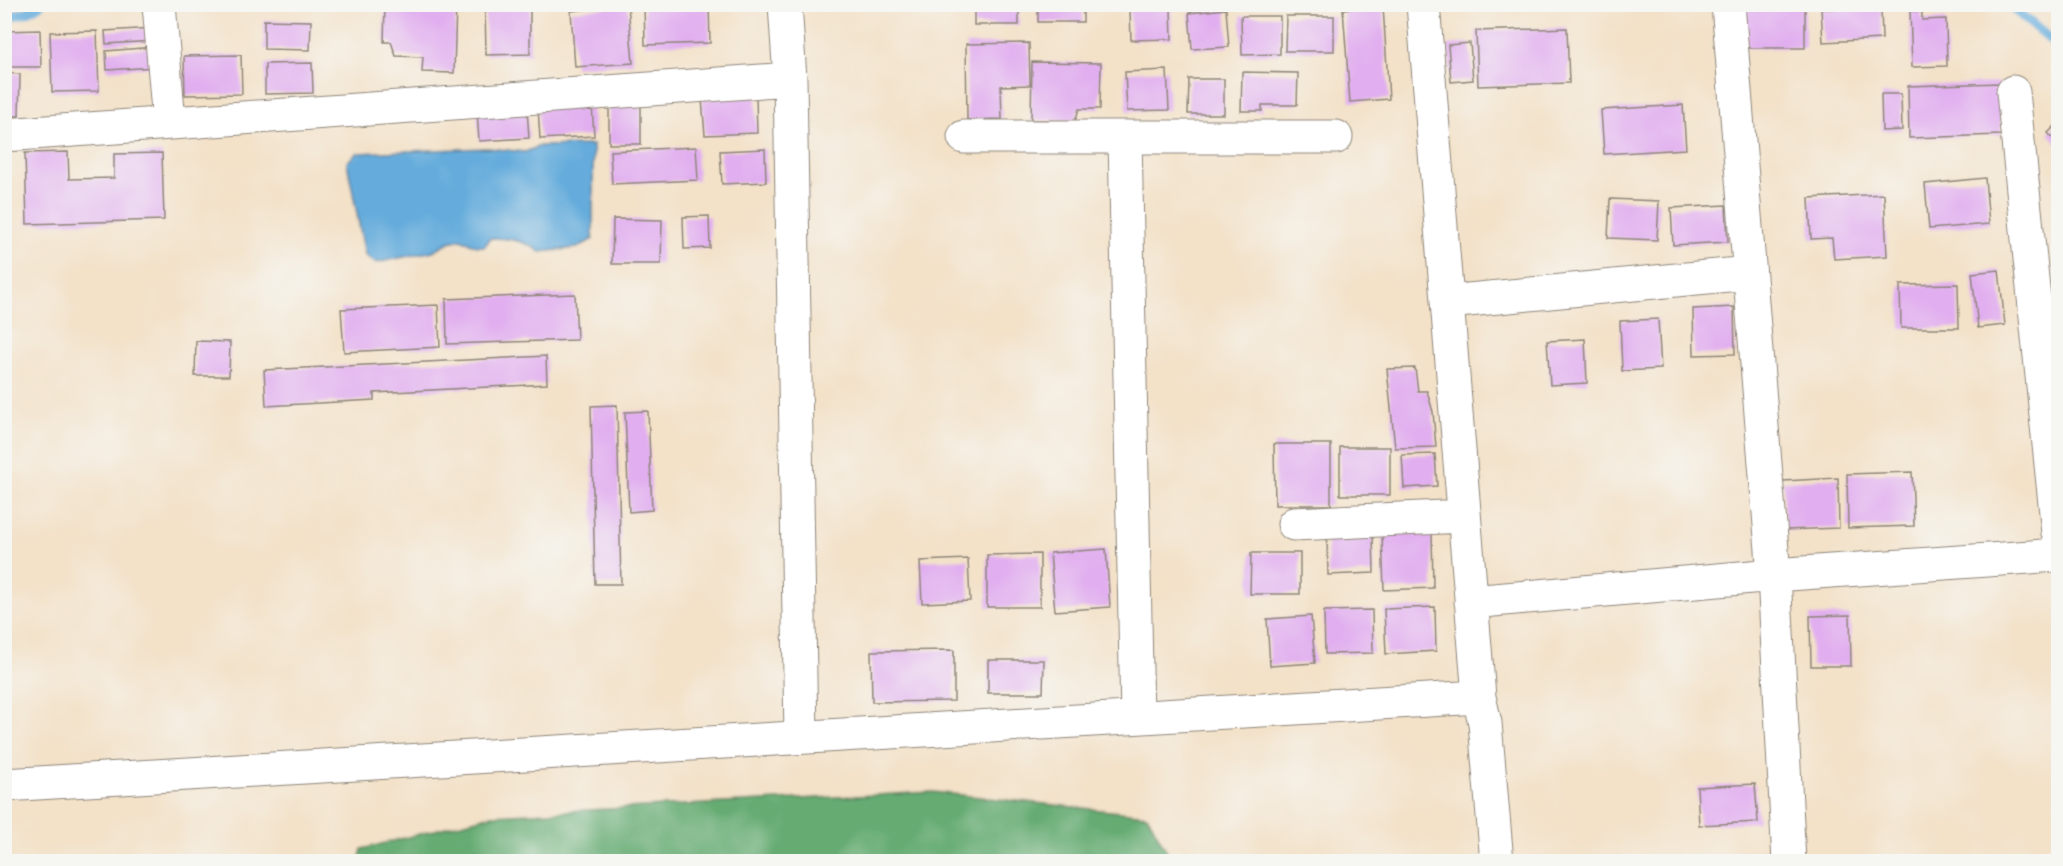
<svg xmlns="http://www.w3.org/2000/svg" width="2063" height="866" font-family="'IM FELL English',serif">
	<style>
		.forest { fill: #65ab72; stroke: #486b4e; stroke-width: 1.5 }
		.water { fill: #65acdc; stroke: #486c84; stroke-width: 1.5 }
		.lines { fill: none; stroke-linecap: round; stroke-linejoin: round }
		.stream { stroke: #65acdc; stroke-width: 10 }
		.building { fill: #e1afef }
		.street-casing { stroke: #8f867a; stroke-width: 35 }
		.street { stroke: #fff; stroke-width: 33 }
	</style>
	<rect width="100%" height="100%" fill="#f6f6f2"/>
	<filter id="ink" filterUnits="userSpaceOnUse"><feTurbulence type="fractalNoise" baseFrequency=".0167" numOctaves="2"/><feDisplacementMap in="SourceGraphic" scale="12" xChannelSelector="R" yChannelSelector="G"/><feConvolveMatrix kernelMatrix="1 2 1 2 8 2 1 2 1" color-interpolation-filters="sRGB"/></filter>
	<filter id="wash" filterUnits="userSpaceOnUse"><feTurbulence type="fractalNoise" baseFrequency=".008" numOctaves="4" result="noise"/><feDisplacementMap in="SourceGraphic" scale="24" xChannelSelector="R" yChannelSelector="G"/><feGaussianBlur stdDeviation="1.35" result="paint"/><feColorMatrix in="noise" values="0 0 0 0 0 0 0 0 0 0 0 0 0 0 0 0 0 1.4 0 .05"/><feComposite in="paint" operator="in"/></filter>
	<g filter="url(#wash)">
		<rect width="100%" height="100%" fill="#f3e1c8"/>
		<path class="forest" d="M933 792 1147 815 1172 861H359L362 849 492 815Z"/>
		<path class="water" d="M593 145V239L577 248 540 252C525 240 508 238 490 238L485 246H477L461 239 449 242 433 251 375 263 365 255 347 162 357 153 488 148 525 152 540 146Z"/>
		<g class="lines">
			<path class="stream" d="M2008 4 2058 46
				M4 18 27 12 40 4"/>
		</g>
		<g id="blocks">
			<path class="building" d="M385 4H456L454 73 422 72 423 57 396 56 391 42H384Z
				M485 4H530V54L486 55Z
				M644 4H709L710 43 645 45Z
				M1038 4H1083V22H1038Z
				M1745 4H1805V48H1745Z
				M628 5 633 63 575 67 571 11Z
				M974 5H1019V25H974Z
				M1383 6 1389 99 1350 102 1343 9Z
				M1881 7 1882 39 1823 42 1821 9Z
				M1171 9 1172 39 1131 40 1130 10Z
				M1226 9 1229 47 1192 49 1189 13Z
				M1910 11H1922V20L1946 19 1947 66 1912 67Z
				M1241 16H1280V54L1242 55Z
				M1286 16H1334V51H1285Z
				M264 20 311 21 310 50 264 49Z
				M154 28V41L106 44 105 31Z
				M1567 28 1569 83 1478 86 1476 31Z
				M40 30 41 67H6L5 31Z
				M97 31 99 91 52 92 50 32Z
				M1029 43 1030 85 1001 86 1002 119 967 120 966 44Z
				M1470 43 1473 80 1451 82 1448 45Z
				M154 47 156 67 107 70 106 51Z
				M241 55 242 94 185 95 184 56Z
				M1032 62 1101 63 1100 109H1079L1075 121 1031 120Z
				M312 63 313 93 265 94V64Z
				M1167 70 1169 110 1127 111 1125 72Z
				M1242 72 1298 73 1297 105H1262V111H1241Z
				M4 73 20 74 19 116H4Z
				M1189 79H1224V114H1188Z
				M2000 83 2001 135 1909 138 1908 86Z
				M1881 94H1901L1902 130 1882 131Z
				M756 96 757 133 705 135 702 99Z
				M592 105 594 136 540 139 538 108Z
				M609 105H641V144H609Z
				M1683 105 1686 149 1604 154 1601 110Z
				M527 108 529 138 479 141 477 111Z
				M2058 123V144L2048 133Z
				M696 147 698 180 612 184 610 151Z
				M765 149 766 182 722 184 720 151Z
				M68 152 69 179 114 178V154L162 153 164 220 27 224 25 153Z
				M1985 178 1989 224 1929 229 1925 184Z
				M1884 194 1887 256 1834 259 1832 238 1811 239 1809 198Z
				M1610 199 1659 201 1657 240 1608 238Z
				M1726 205 1728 242 1673 245 1671 208Z
				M709 216 710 248 684 249 683 217Z
				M613 219 662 220 661 264H612Z
				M1999 270 2005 325 1978 328 1972 273Z
				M1958 284 1959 328H1901L1900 285Z
				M575 294 577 340 447 344 446 299Z
				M438 305 440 347 344 352 341 309Z
				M1734 307 1735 354 1694 355 1693 309Z
				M1658 319 1661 369 1622 371 1620 321Z
				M1585 339 1587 383 1550 385 1547 341Z
				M196 341 230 342 229 376H195Z
				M546 356 547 384 374 393V400L266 406 264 370Z
				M1415 368 1418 391H1427L1433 412 1436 447 1395 448 1387 369Z
				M617 405 621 584H595L591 406Z
				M648 411 652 510 629 512 625 412Z
				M1274 444H1331V505H1275Z
				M1340 447H1390V495H1340Z
				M1435 454 1437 486 1404 488 1402 455Z
				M1912 472 1914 526 1848 528 1847 474Z
				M1838 478 1839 528 1785 530 1783 481Z
				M1432 533 1433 588 1384 590 1382 534Z
				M1373 536 1374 573 1328 575 1327 537Z
				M1106 549 1110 607 1055 611 1050 553Z
				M1251 553H1300V594H1250Z
				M1040 554V607H987V555Z
				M968 559 970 601 922 603 920 561Z
				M1435 607 1436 651 1386 654 1384 609Z
				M1372 610 1373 653 1325 654 1324 611Z
				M1850 615 1851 666H1811L1810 616Z
				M1311 616 1315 663 1270 666 1267 619Z
				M954 650V701L872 702 871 651Z
				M988 660H1044L1043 693H988Z
				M1755 784 1758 822 1699 825 1697 787Z"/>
		</g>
	</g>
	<g filter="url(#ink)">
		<use href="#blocks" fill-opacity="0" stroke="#8f867a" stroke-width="1.5"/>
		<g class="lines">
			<defs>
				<path id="street" d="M159 4 169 123
					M785 4 790 79 801 737
					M1423 4 1479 697 1485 723 1497 862
					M1728 4 1774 575 1789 862
					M2013 92 2058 533
					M4 135 790 79
					M964 137H1336
					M1125 137 1137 717
					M1447 302 1749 273
					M1294 524 1464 516
					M1471 602 1774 575 2058 555
					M4 785 1479 697"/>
			</defs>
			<use href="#street" class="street-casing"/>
			<use href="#street" class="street"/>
		</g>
	</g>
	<rect width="2063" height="866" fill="none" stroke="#f6f6f2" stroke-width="24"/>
</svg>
